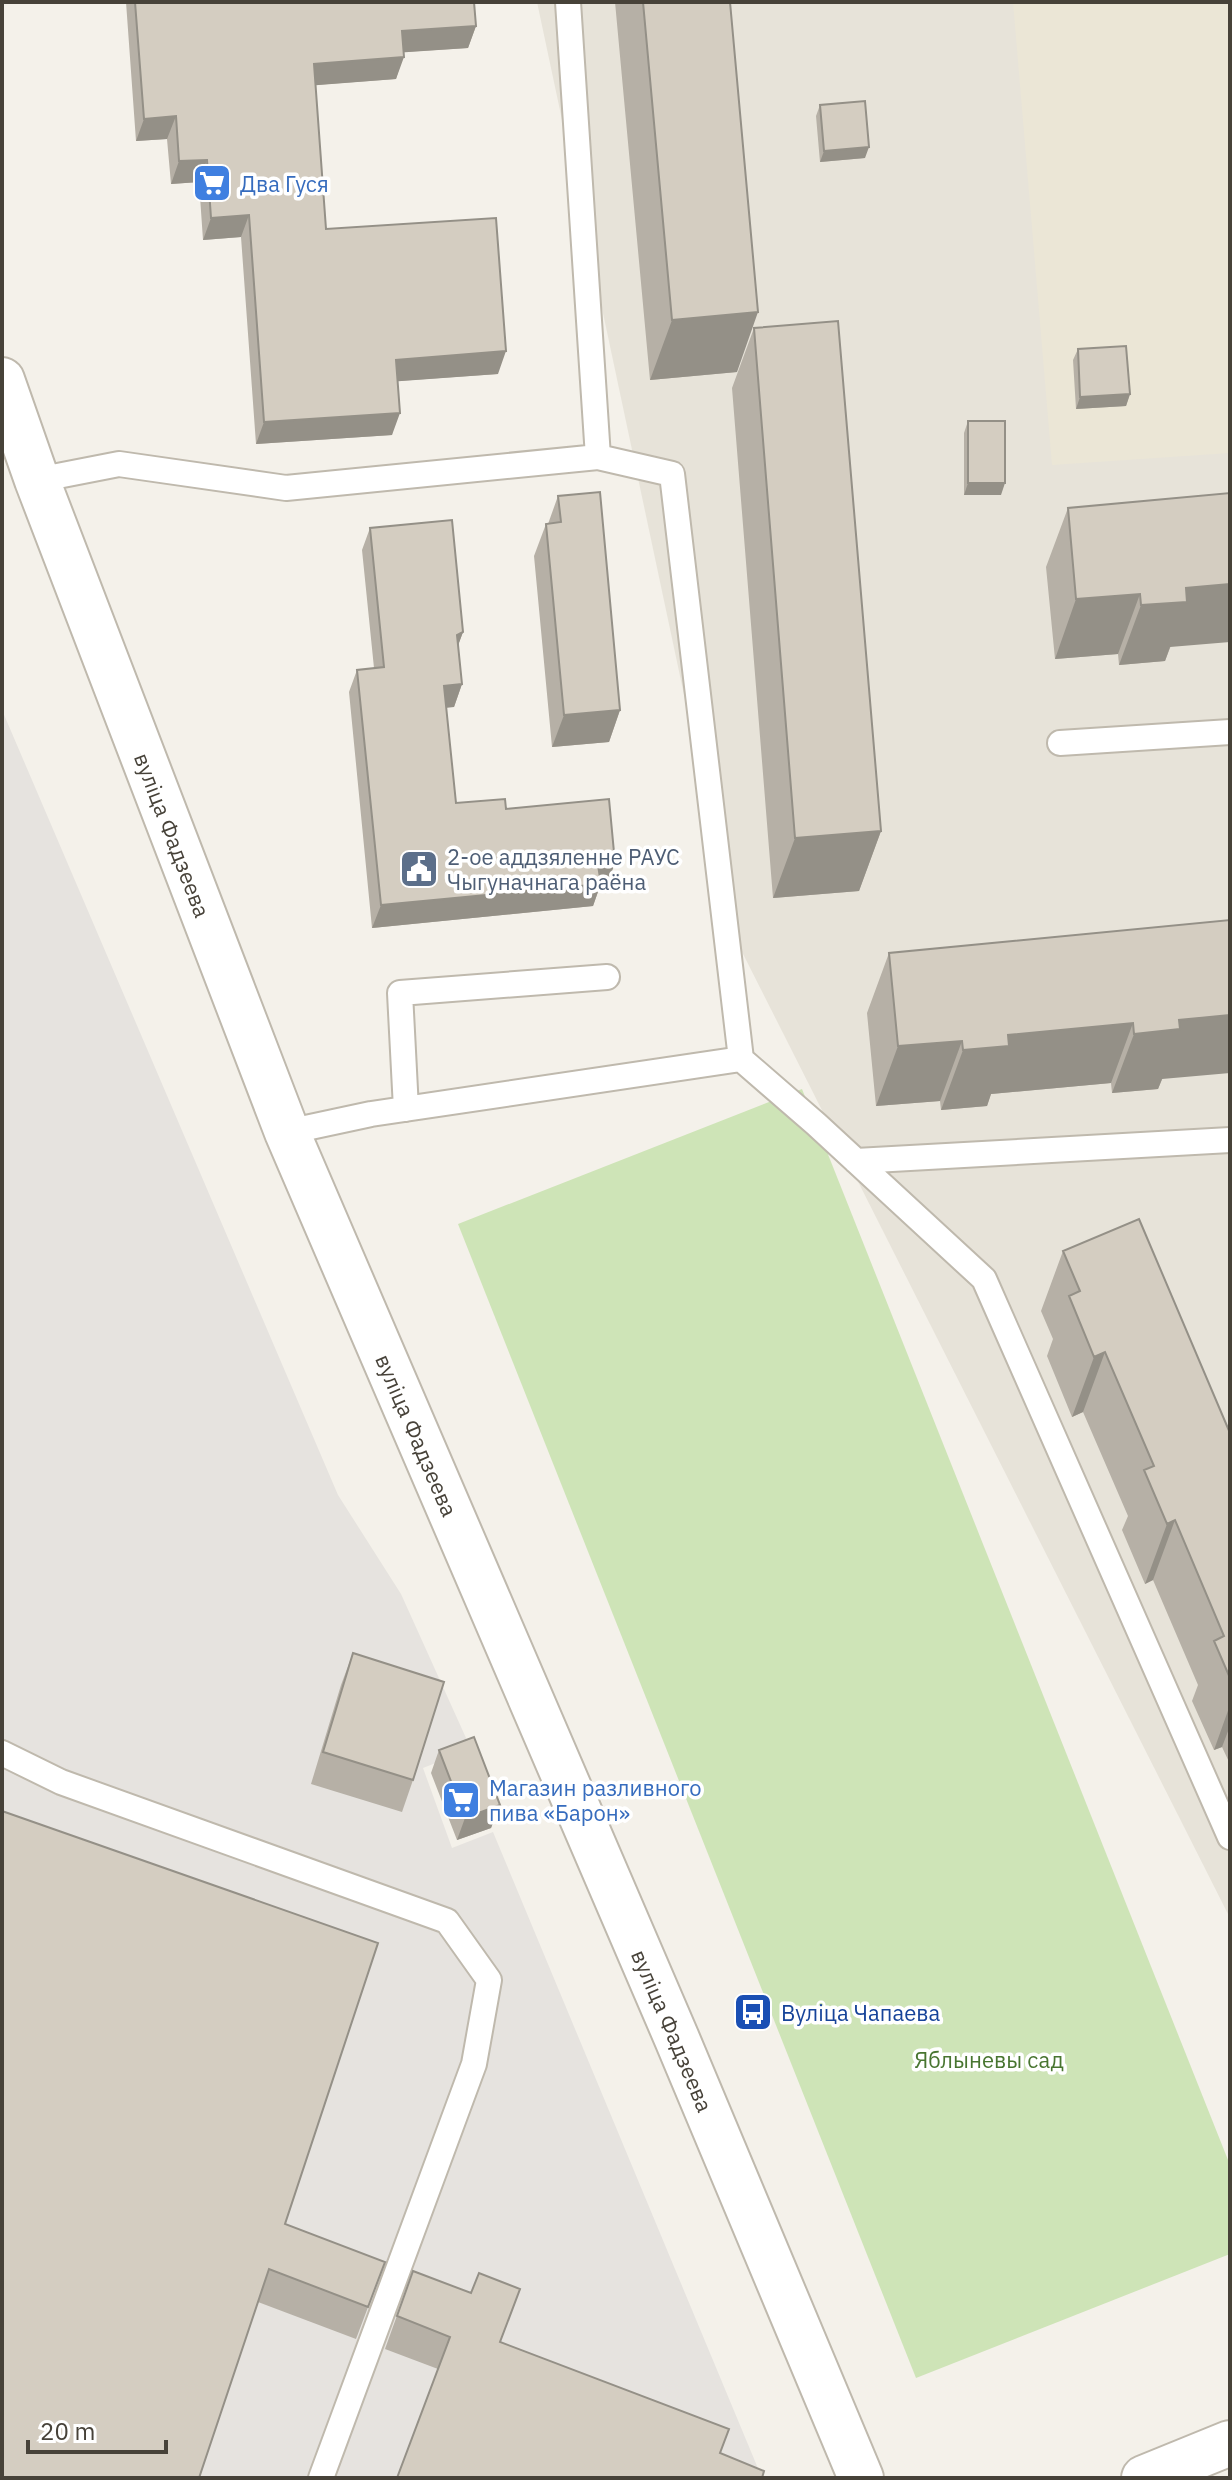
<svg xmlns="http://www.w3.org/2000/svg" width="1232" height="2480" font-family="'IBM Plex Sans',sans-serif">
	<style>
		.residential { fill: #e7e3d9 }
		.industrial { fill: #e6e3df }
		.education { fill: #ebe6d6 }
		.green { fill: #cee4b7 }
		.lines { fill: none; stroke-linecap: round; stroke-linejoin: round }
		.service-casing { stroke: #bfb9ad; stroke-width: 28 }
		.minor-casing { stroke: #bfb9ad; stroke-width: 48 }
		.tertiary-casing { stroke: #bfb9ad; stroke-width: 48 }
		.service { stroke: #fff; stroke-width: 24 }
		.minor { stroke: #fff; stroke-width: 44 }
		.tertiary { stroke: #fff; stroke-width: 44 }
		.wall { fill: #b6b0a6 }
		.shaded-wall { fill: #949087 }
		.building { fill: #d4cdc1; stroke: #949087; stroke-width: 2 }
		.labels { text-anchor: middle; dominant-baseline: central; stroke-width: 7; stroke-linejoin: round; paint-order: stroke }
		.shop-label { font-size: 22px; fill: #366cbe; stroke: #fff; text-anchor: start }
		.street-label { font-size: 22px; fill: #474239; stroke: #fff }
		.service-label { font-size: 22px; fill: #4e5e75; stroke: #fff; text-anchor: start }
		.transit-label { font-size: 22px; fill: #164399; stroke: #fff; text-anchor: start }
		.park-label { font-size: 22px; fill: #487530; stroke: #fff }
	</style>
	<rect width="100%" height="100%" fill="#f4f1ea"/>
	<path class="residential" d="M537 2H1230V1918L736 940Z"/>
	<path class="industrial" d="M2 710 338 1495 401 1594 471 1749 423 1768 452 1848 493 1832 762 2478H2Z"/>
	<path class="education" d="M1013 2H1230V453L1052 465Z"/>
	<path class="green" d="M802 1089 1230 2165V2254L916 2378 458 1224Z"/>
	<g class="lines">
		<defs>
			<path id="service" d="M37 480 119 464 286 488 598 457 568 2
				M1060 743 1230 732
				M741 1059 816 1124 984 1279 1230 1837
				M406 1109 400 993 607 977
				M287 1132 371 1114 741 1059 672 474 598 457
				M856 1161 1230 1140
				M2 1753 61 1782 447 1921 489 1980 474 2064 321 2478"/>
			<path id="minor" d="M1144 2478 1230 2443"/>
			<g id="tertiary">
				<path id="s1" d="M2 380 37 480 287 1132 677 2039 861 2478"/>
			</g>
		</defs>
		<use href="#service" class="service-casing"/>
		<use href="#minor" class="minor-casing"/>
		<use href="#tertiary" class="tertiary-casing"/>
		<use href="#service" class="service"/>
		<use href="#minor" class="minor"/>
		<use href="#tertiary" class="tertiary"/>
	</g>
	<path class="wall" d="M126 2H474L476 26 468 48 404 52 396 79 315 85 326 229 498 374 398 381 392 435 256 444 241 237 203 240 199 182 171 184 167 139 136 141Z
		M615 2H730L737 372 650 380Z
		M820 105 865 158 820 162 816 116Z
		M754 328 881 831 859 891 773 898 732 388Z
		M1078 349 1130 394 1126 406 1076 409 1073 360Z
		M968 421 1001 495H964V433Z
		M1230 493 1165 661 1119 665 1118 654 1055 659 1046 567 1068 508Z
		M558 496 620 710 609 742 552 747 534 556 546 524H548Z
		M370 528 463 632 458 645 462 684 454 707H446L456 803 506 809 607 885 600 886 593 906 372 928 349 692 357 670 374 668 362 550Z
		M1230 920 1158 1089 1112 1093 1111 1083 991 1094 987 1106 941 1110 940 1101 876 1106 867 1013 889 953Z
		M1063 1251 1230 1433V1764L1222 1747 1214 1750 1192 1701 1198 1685 1153 1580 1145 1584 1122 1530 1128 1516 1083 1412 1072 1417 1047 1356 1053 1339 1041 1311Z
		M353 1653 413 1780 402 1812 311 1784 341 1685Z
		M439 1750 500 1805 491 1828 457 1840 431 1773Z
		M285 2224 385 2262 356 2339 258 2302 2 2478Z
		M413 2271 500 2343 720 2453 438 2369 385 2349Z"/>
	<path class="shaded-wall" d="M476 26 468 48 394 53 402 31Z
		M404 57 396 79 306 86 314 64Z
		M176 116 167 139 136 141 144 119Z
		M869 147 865 158 820 162 824 151Z
		M207 160 199 182 171 184 179 161Z
		M249 215 241 237 203 240 211 218Z
		M758 312 737 372 650 380 672 320Z
		M506 351 498 374 388 382 396 360Z
		M1130 394 1126 406 1076 409 1080 397Z
		M400 413 392 435 256 444 264 422Z
		M968 483H1005L1001 495H964Z
		M1230 584V642L1170 647 1165 661 1119 665 1141 605 1186 588Z
		M1140 594 1118 654 1055 659 1076 599Z
		M463 632 455 654 457 635Z
		M462 684 454 707 436 709 444 686Z
		M620 710 609 742 552 747 564 715Z
		M881 831 859 891 773 898 795 838Z
		M615 863 607 885 600 886 593 906 372 928 381 905Z
		M1230 1015V1073L1162 1079 1158 1089 1112 1093 1134 1034 1179 1020Z
		M1133 1023 1111 1083 991 1094 987 1106 941 1110 963 1050 1008 1035Z
		M962 1041 940 1101 876 1106 898 1046Z
		M1105 1352 1083 1412 1072 1417 1094 1357Z
		M1175 1520 1153 1580 1145 1584 1167 1524Z
		M1230 1705V1726L1222 1747 1214 1750Z
		M500 1805 491 1828 457 1840 465 1818Z"/>
	<path class="building" d="M135 2H474L476 26 402 31 404 57 314 64 326 229 496 218 506 351 396 360 400 413 264 422 249 215 211 218 207 160 179 161 176 116 144 119Z
		M643 2H730L758 312 672 320Z
		M865 101 869 147 824 151 820 105Z
		M838 321 881 831 795 838 754 328Z
		M1126 346 1130 394 1080 397 1078 349Z
		M968 421H1005V483H968Z
		M600 492 620 710 564 715 546 524 561 522 558 496Z
		M1230 493V584L1186 588 1187 602 1141 605 1140 594 1076 599 1068 508Z
		M452 520 463 632 457 635 462 684 444 686 456 803 505 799 506 809 609 799 615 863 598 865 601 884 381 905 357 670 384 667 370 528Z
		M1230 920V1015L1179 1020 1180 1029 1134 1034 1133 1023 1008 1035 1009 1046 963 1050 962 1041 898 1046 889 953Z
		M1139 1219 1230 1433V1678L1214 1641 1224 1636 1175 1520 1167 1524 1144 1470 1154 1466 1105 1352 1094 1357 1069 1296 1080 1291 1063 1251Z
		M353 1653 444 1682 413 1780 323 1752Z
		M474 1737 500 1805 465 1818 439 1750Z
		M2 1811 378 1943 285 2224 385 2262 368 2307 269 2269 199 2478H2Z
		M413 2271 471 2293 479 2273 520 2289 500 2342 729 2429 720 2453 764 2471 762 2478H397L450 2337 397 2316Z"/>
	<defs>
		<symbol id="supermarket-square" viewBox="-11 -11 22 22"><rect x="-9" y="-9" width="18" height="18" rx="4" fill="#3f7fe0" stroke="#fff"/><path d="M-6-5.5h2.5l.6 2H6L4.5 2H-2.5L-4.4-4H-6ZM-1.5 3.2a1.3 1.3 0 1 0 .1 0ZM3 3.2a1.3 1.3 0 1 0 .1 0Z" fill="#fff"/></symbol>
		<symbol id="civic-square" viewBox="-11 -11 22 22"><rect x="-9" y="-9" width="18" height="18" rx="4" fill="#5c6f8a" stroke="#fff"/><path d="M-.6-6.5H3V-4.5H.6V-3L4-1V1h2V6H-6V1h2V-1L-.6-3ZM-1.2 2.5V6h2.4V2.5Z" fill="#fff"/></symbol>
		<symbol id="bus-square" viewBox="-11 -11 22 22"><rect x="-9" y="-9" width="18" height="18" rx="4" fill="#1a4fb4" stroke="#fff"/><path d="M-5-6H5V4H4V6H2V4H-2V6H-4V4H-5ZM-3.5-4V0h7V-4ZM-3.5 1.2v1.5H-2V1.2ZM2 1.2v1.5H3.5V1.2Z" fill="#fff"/></symbol>
	</defs>
	<g fill-rule="evenodd">
		<use href="#supermarket-square" x="190" y="161" width="44" height="44"/>
		<use href="#civic-square" x="397" y="847" width="44" height="44"/>
		<use href="#supermarket-square" x="439" y="1778" width="44" height="44"/>
		<use href="#bus-square" x="731" y="1990" width="44" height="44"/>
	</g>
	<g class="labels">
		<g class="shop-label">
			<text x="240" y="183">Два Гуся</text>
			<text x="489" y="1787">Магазин разливного<tspan x="489" dy="25">пива «Барон»</tspan></text>
		</g>
		<g class="street-label">
			<text stroke="none"><textPath href="#s1" startOffset="486">вуліца Фадзеева</textPath></text>
			<text stroke="none"><textPath href="#s1" startOffset="1134">вуліца Фадзеева</textPath></text>
			<text stroke="none"><textPath href="#s1" startOffset="1782">вуліца Фадзеева</textPath></text>
		</g>
		<g class="service-label">
			<text x="447" y="856">2-ое аддзяленне РАУС<tspan x="447" dy="25">Чыгуначнага раёна</tspan></text>
		</g>
		<g class="transit-label">
			<text x="781" y="2012">Вуліца Чапаева</text>
		</g>
		<g class="park-label">
			<text x="989" y="2059">Яблыневы сад</text>
		</g>
	</g>
	<rect width="1232" height="2480" fill="none" stroke="#474239" stroke-width="8"/>
	<path d="M28 2440v12h138v-12" fill="none" stroke="#474239" stroke-width="4"/>
	<text x="40" y="2440" font-size="24" fill="#474239" stroke="#ffffff" stroke-width="6" paint-order="stroke">20 m</text>
</svg>
